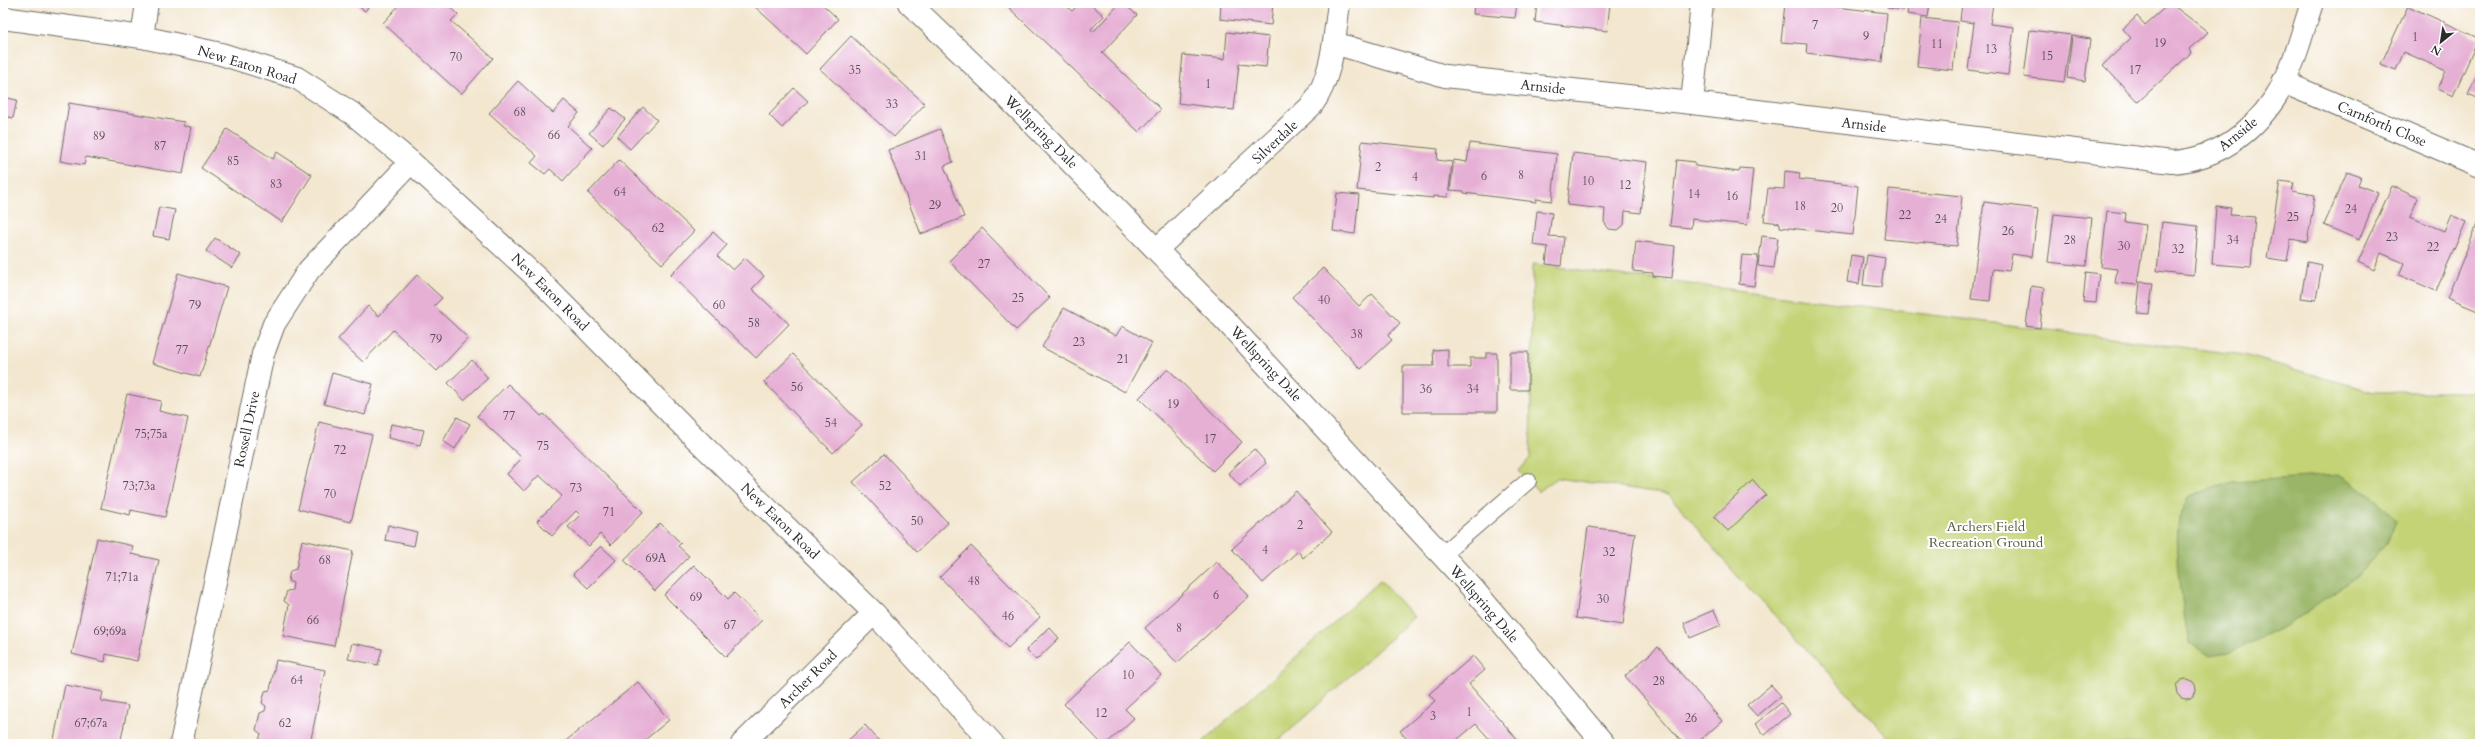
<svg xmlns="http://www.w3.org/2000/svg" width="2483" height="747" font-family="Cardo,serif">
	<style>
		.green { fill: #c3d376; stroke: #777f50 }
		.forest { fill: #9ab567; stroke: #627049 }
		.building { fill: #e6b0d5 }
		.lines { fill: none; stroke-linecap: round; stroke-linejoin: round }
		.service-casing { stroke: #716d65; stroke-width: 18 }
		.minor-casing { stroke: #716d65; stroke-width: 24 }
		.service { stroke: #fff; stroke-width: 16 }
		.minor { stroke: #fff; stroke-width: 22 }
		.labels { text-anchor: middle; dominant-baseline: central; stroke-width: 4; stroke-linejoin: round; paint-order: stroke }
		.number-label { font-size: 12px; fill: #5a4c56 }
		.street-label { font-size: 14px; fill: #2b2b2b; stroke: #fff }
		.park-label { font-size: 14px; fill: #595d42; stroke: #fff }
	</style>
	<rect width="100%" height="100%" fill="#fff"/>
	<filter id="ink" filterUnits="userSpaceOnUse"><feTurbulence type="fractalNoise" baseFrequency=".025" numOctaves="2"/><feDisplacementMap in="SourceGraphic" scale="8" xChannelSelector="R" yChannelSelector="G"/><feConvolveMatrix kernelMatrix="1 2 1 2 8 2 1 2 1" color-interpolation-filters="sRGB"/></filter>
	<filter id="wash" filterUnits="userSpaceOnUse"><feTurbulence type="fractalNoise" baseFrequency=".012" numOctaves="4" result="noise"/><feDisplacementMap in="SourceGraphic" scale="16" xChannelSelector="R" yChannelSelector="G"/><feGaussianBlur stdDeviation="0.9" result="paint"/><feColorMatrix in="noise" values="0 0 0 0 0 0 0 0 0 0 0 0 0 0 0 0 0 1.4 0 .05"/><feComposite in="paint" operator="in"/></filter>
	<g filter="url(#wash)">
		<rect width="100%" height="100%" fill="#f3e7d0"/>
		<path class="green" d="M1533 264 2244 355 2374 392H2480V744H1895L1731 569 1669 494 1557 478 1538 492 1519 471 1530 458Z
			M1380 580 1414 617 1275 744H1201Z"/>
		<path class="forest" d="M2339 475C2363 487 2379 501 2396 520L2387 543 2358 575 2286 626 2229 653 2209 656 2189 643C2183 611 2174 550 2179 519 2180 511 2186 503 2189 496L2232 482Z"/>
		<g id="blocks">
			<path class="building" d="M353 3H371L365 11Z
				M401 3H430L435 7 438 3H446L458 14 451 21 493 58 461 94 383 23Z
				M751 3H821L838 19 806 54Z
				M1004 3H1063L1072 11 1080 3H1090L1104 16 1091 29 1093 32 1120 3H1123L1137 15 1102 53 1161 109 1139 132Z
				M1221 3H1273L1271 25 1220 19Z
				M1474 3H1517L1515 18 1473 14Z
				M1537 3H1610L1607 31 1535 22Z
				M1785 3H1828V6L1887 13 1882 62 1806 53 1807 44 1781 42Z
				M1887 3H1904V10L1887 8Z
				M1908 3H1930L1928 17 1907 14Z
				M1962 3H1993L1990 24 2014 27 2008 75 1968 70 1974 23 1960 21Z
				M2017 3H2035L2034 6Z
				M2170 3 2208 32 2190 49 2192 52 2138 102 2103 65 2131 38 2123 29 2137 16 2145 25Z
				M2408 6 2479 38 2453 96 2438 89 2446 71 2404 52 2396 70 2381 64Z
				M1922 18 1958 22 1953 70 1917 66Z
				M2030 30 2071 35 2064 82 2024 77Z
				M1227 32 1269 37 1266 67 1239 64 1234 110 1178 103 1183 55 1225 59Z
				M851 36 925 104 894 137 820 69Z
				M2072 36 2090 39 2085 81 2067 78Z
				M2480 68V99L2468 94Z
				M518 81 553 113 564 100 579 113 568 126 592 148 563 181 550 169 545 174 531 163 537 156 489 113Z
				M794 88 808 101 782 128 769 115Z
				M3 97 17 100 13 118 3 116Z
				M69 103 184 122 183 126 191 127 183 174 86 157 84 165 60 161Z
				M643 107 657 120 630 149 617 137Z
				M611 108 625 119 603 145 589 133Z
				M227 129 273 159 277 152 312 175 282 222 201 168Z
				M940 129 953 162 944 166 964 217 921 234 888 150Z
				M1362 141 1438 149 1437 160 1452 162 1448 197 1433 196V198L1357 190Z
				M1470 143 1557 154 1552 201 1536 199V202L1464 193V191L1450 190 1454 160 1467 162Z
				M1573 153 1647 162 1641 213 1625 211 1624 225 1618 230 1609 229 1604 222 1605 209 1567 205Z
				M619 160 694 231 662 264 588 193Z
				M1677 160 1695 162V166L1739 172 1740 168 1753 169 1747 225 1692 219 1691 228 1670 226Z
				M1785 171 1800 173 1799 179 1858 186 1853 235 1780 227V223L1764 221 1768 188 1784 189Z
				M2347 172 2361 177 2358 185 2378 193 2359 240 2324 225Z
				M2280 181 2294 183 2292 191 2315 195 2307 242 2291 239 2287 261 2267 258Z
				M2392 186 2418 198 2410 217 2444 231 2451 215 2466 222 2436 291 2399 275 2404 263 2381 253 2374 270 2358 262Z
				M1889 189 1962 196 1957 246 1884 239Z
				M1337 193 1359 195 1355 234 1333 231Z
				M1984 202 2038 209 2032 257 2012 254 2009 271 1993 269 1990 301 1971 299Z
				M2216 206 2231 208 2230 215 2255 217 2251 267 2212 264Z
				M159 207 175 210 169 239 153 236Z
				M1537 211 1552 213 1549 236 1564 237 1561 266 1546 264 1548 247 1533 245Z
				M2107 211 2126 213 2125 222 2146 225 2137 285 2115 283 2117 269 2101 267Z
				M2054 214 2092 218 2086 266 2048 262Z
				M2162 222 2198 226 2194 275 2157 271Z
				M2478 222H2480V312L2447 298Z
				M982 228 1050 298 1016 330 949 261Z
				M713 232 727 245 717 256 733 270 745 258 764 276 752 289 789 324 756 358 671 275Z
				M1762 236 1778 238 1774 268 1758 266Z
				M215 238 241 255 232 268 206 251Z
				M1636 241 1675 246 1672 278 1653 276V273L1633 271Z
				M1742 255 1758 256 1754 286 1739 284Z
				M1851 255 1863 257 1859 284 1847 282Z
				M1867 255 1885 258 1881 287 1863 285Z
				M2307 262 2322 265 2316 300 2301 298Z
				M1323 268 1359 306 1372 294 1400 323 1388 336 1392 340 1361 369 1292 297Z
				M2086 272 2099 274 2096 303 2083 302Z
				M178 273 227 287 200 377 152 363Z
				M417 275 442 298 434 306 468 338 437 371 393 330 363 362 338 339 368 306 379 316Z
				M2140 282 2153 283 2149 314 2137 313Z
				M2031 286 2044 288 2040 328 2026 326Z
				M1064 308 1116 336 1122 326 1152 343 1125 392 1042 347Z
				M1448 349V367H1470V358H1486V353H1497V412H1403V366H1434L1433 350Z
				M1510 352H1528V390H1510Z
				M793 354 862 425 833 453 764 382Z
				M472 360 488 378 464 400 448 383Z
				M1168 369 1242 442 1213 471 1139 398Z
				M332 373 373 384 365 415 324 404Z
				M508 384 541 416 544 414 643 512 611 545 600 534 589 546 568 527 580 515 576 511 552 536 537 521 562 496 539 475 524 491 507 474 522 458 477 416Z
				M127 394 161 401 159 411 188 418 165 517 131 510 130 515 101 508Z
				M457 417 470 424 455 449 443 441Z
				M319 422 372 435 351 522 298 509Z
				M391 424 424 430 420 445 388 438Z
				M1254 449 1266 463 1240 486 1228 473Z
				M884 454 948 523 917 552 853 482Z
				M1753 480 1766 495 1728 531 1714 517Z
				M1296 491 1332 532 1303 558 1298 551 1263 583 1232 549Z
				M660 523 681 543 678 546 689 556 655 591 624 560Z
				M388 525 417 532 414 546 385 540Z
				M1588 527 1635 533 1623 625 1576 618Z
				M97 538 133 546 131 554 159 560 137 661 106 654 105 662 72 654Z
				M302 540 353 551 334 646 283 636 289 605 284 601 287 591 292 590 293 583 288 581 290 571 296 569Z
				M601 546 616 560 588 588 573 574Z
				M971 546 1040 617 1008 648 940 577Z
				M1217 562 1249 596 1177 663 1145 628Z
				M694 565 728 599 734 593 762 620 726 657 664 595Z
				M1714 610 1721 625 1690 638 1684 623Z
				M1049 627 1059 638 1036 660 1026 650Z
				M1130 642 1161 675 1125 709 1134 718 1106 744H1102L1064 704Z
				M352 643 382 649 378 665 348 659Z
				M1658 647 1722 721 1696 744H1684L1625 676Z
				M1473 656 1485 670 1469 684 1517 739 1511 744H1494L1476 724 1452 744H1411L1400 731 1435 701 1429 694Z
				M276 660 325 670 310 744H258L261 734 256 730 260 713 265 711 266 706 262 703 265 691 270 690Z
				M2176 689a10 10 0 1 1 20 0a10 10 0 1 1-20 0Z
				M638 682 669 720 640 744H562Z
				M65 685 103 692 101 701 128 706 120 744H53Z
				M1771 685 1781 696 1757 716 1747 705Z
				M1781 703 1790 714 1765 735 1755 724Z
				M865 725 882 744H844Z"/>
		</g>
	</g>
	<g filter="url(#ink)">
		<use href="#blocks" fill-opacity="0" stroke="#716d65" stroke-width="1"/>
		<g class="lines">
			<defs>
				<path id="service" d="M1442 555 1528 481"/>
				<path id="minor" d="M909 3 1009 99 1226 321 1475 591 1604 744
					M3 18 142 37 221 54 297 78 353 114 411 162 536 277 685 428 874 613 993 744
					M142 37 147 3
					M1334 43 1445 76 1692 103 2172 162C2216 159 2251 134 2275 98 2293 72 2302 32 2312 3
					M2283 82 2480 166
					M1692 103 1702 3
					M1157 249 1312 105C1333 76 1334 38 1339 3
					M181 744 263 354 274 324 309 270 411 162
					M742 744 874 613"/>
			</defs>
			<use href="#service" class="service-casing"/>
			<use href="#minor" class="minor-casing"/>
			<use href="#service" class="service"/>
			<use href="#minor" class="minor"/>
		</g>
	</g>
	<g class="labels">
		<g class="number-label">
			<text x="1815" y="25">7</text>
			<text x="1866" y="36">9</text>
			<text x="2415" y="37">1</text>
			<text x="2160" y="43">19</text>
			<text x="1937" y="44">11</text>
			<text x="1991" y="49">13</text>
			<text x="2047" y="56">15</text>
			<text x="456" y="57">70</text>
			<text x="855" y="70">35</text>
			<text x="2135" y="70">17</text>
			<text x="1208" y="84">1</text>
			<text x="892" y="104">33</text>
			<text x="520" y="112">68</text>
			<text x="554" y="135">66</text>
			<text x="99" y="136">89</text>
			<text x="160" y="146">87</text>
			<text x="921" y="156">31</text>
			<text x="233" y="161">85</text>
			<text x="1378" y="167">2</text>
			<text x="1521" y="175">8</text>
			<text x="1484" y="176">6</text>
			<text x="1415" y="177">4</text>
			<text x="1588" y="181">10</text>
			<text x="276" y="184">83</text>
			<text x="1625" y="185">12</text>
			<text x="620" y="192">64</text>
			<text x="1694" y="194">14</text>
			<text x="1732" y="196">16</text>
			<text x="935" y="205">29</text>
			<text x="1800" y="206">18</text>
			<text x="1837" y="208">20</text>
			<text x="2351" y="209">24</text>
			<text x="1905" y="215">22</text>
			<text x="2293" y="217">25</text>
			<text x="1941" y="219">24</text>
			<text x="658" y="228">62</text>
			<text x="2008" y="231">26</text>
			<text x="2392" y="237">23</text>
			<text x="2070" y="240">28</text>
			<text x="2233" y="240">34</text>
			<text x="2124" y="246">30</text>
			<text x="2433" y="247">22</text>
			<text x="2178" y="249">32</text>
			<text x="984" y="264">27</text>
			<text x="1018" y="298">25</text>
			<text x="1324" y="300">40</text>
			<text x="195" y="305">79</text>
			<text x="719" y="305">60</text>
			<text x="754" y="323">58</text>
			<text x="1357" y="334">38</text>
			<text x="436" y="339">79</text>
			<text x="1079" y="342">23</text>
			<text x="182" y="350">77</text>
			<text x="1123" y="359">21</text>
			<text x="797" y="387">56</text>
			<text x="1426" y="389">36</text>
			<text x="1473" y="389">34</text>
			<text x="1173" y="404">19</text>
			<text x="509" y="416">77</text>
			<text x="831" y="423">54</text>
			<text x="151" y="434">75;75a</text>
			<text x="1210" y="439">17</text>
			<text x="543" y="446">75</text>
			<text x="340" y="450">72</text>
			<text x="139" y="486">73;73a</text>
			<text x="885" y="486">52</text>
			<text x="576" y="488">73</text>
			<text x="330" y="494">70</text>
			<text x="609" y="512">71</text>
			<text x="917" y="521">50</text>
			<text x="1300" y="525">2</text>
			<text x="1265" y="550">4</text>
			<text x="1609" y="552">32</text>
			<text x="656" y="558">69A</text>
			<text x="325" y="560">68</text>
			<text x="122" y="577">71;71a</text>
			<text x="974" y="581">48</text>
			<text x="1216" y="595">6</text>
			<text x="696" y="597">69</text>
			<text x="1603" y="599">30</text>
			<text x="1008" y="616">46</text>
			<text x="313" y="620">66</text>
			<text x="730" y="625">67</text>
			<text x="1179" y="628">8</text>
			<text x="110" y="631">69;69a</text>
			<text x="1128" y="675">10</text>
			<text x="297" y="680">64</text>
			<text x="1659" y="681">28</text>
			<text x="1469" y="712">1</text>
			<text x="1101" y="713">12</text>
			<text x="1433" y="716">3</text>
			<text x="1691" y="718">26</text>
			<text x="91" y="723">67;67a</text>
			<text x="285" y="723">62</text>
		</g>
		<g class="street-label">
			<text transform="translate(247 65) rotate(17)">New Eaton Road</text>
			<text transform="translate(1543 87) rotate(6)">Arnside</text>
			<text transform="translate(2382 124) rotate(23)">Carnforth Close</text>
			<text transform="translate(1864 125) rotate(7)">Arnside</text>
			<text transform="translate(1041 132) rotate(45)">Wellspring Dale</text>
			<text transform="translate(2238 134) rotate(-39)">Arnside</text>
			<text transform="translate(1275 142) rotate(-43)">Silverdale</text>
			<text transform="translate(550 292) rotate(45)">New Eaton Road</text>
			<text transform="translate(1266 364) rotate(47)">Wellspring Dale</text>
			<text transform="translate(247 429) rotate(-78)">Rossell Drive</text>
			<text transform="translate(780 521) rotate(44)">New Eaton Road</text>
			<text transform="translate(1484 604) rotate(49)">Wellspring Dale</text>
			<text transform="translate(808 679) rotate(-45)">Archer Road</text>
		</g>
		<g class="park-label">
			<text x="1986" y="526">Archers Field<tspan x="1986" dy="16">Recreation Ground</tspan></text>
		</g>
	</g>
	<rect width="2483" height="747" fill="none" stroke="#fff" stroke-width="16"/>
	<g transform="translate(2441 42) rotate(210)" stroke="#ffffff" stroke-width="3" paint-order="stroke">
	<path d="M0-3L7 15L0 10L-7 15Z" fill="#2b2b2b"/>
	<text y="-6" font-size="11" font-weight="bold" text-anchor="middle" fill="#2b2b2b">N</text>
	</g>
</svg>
